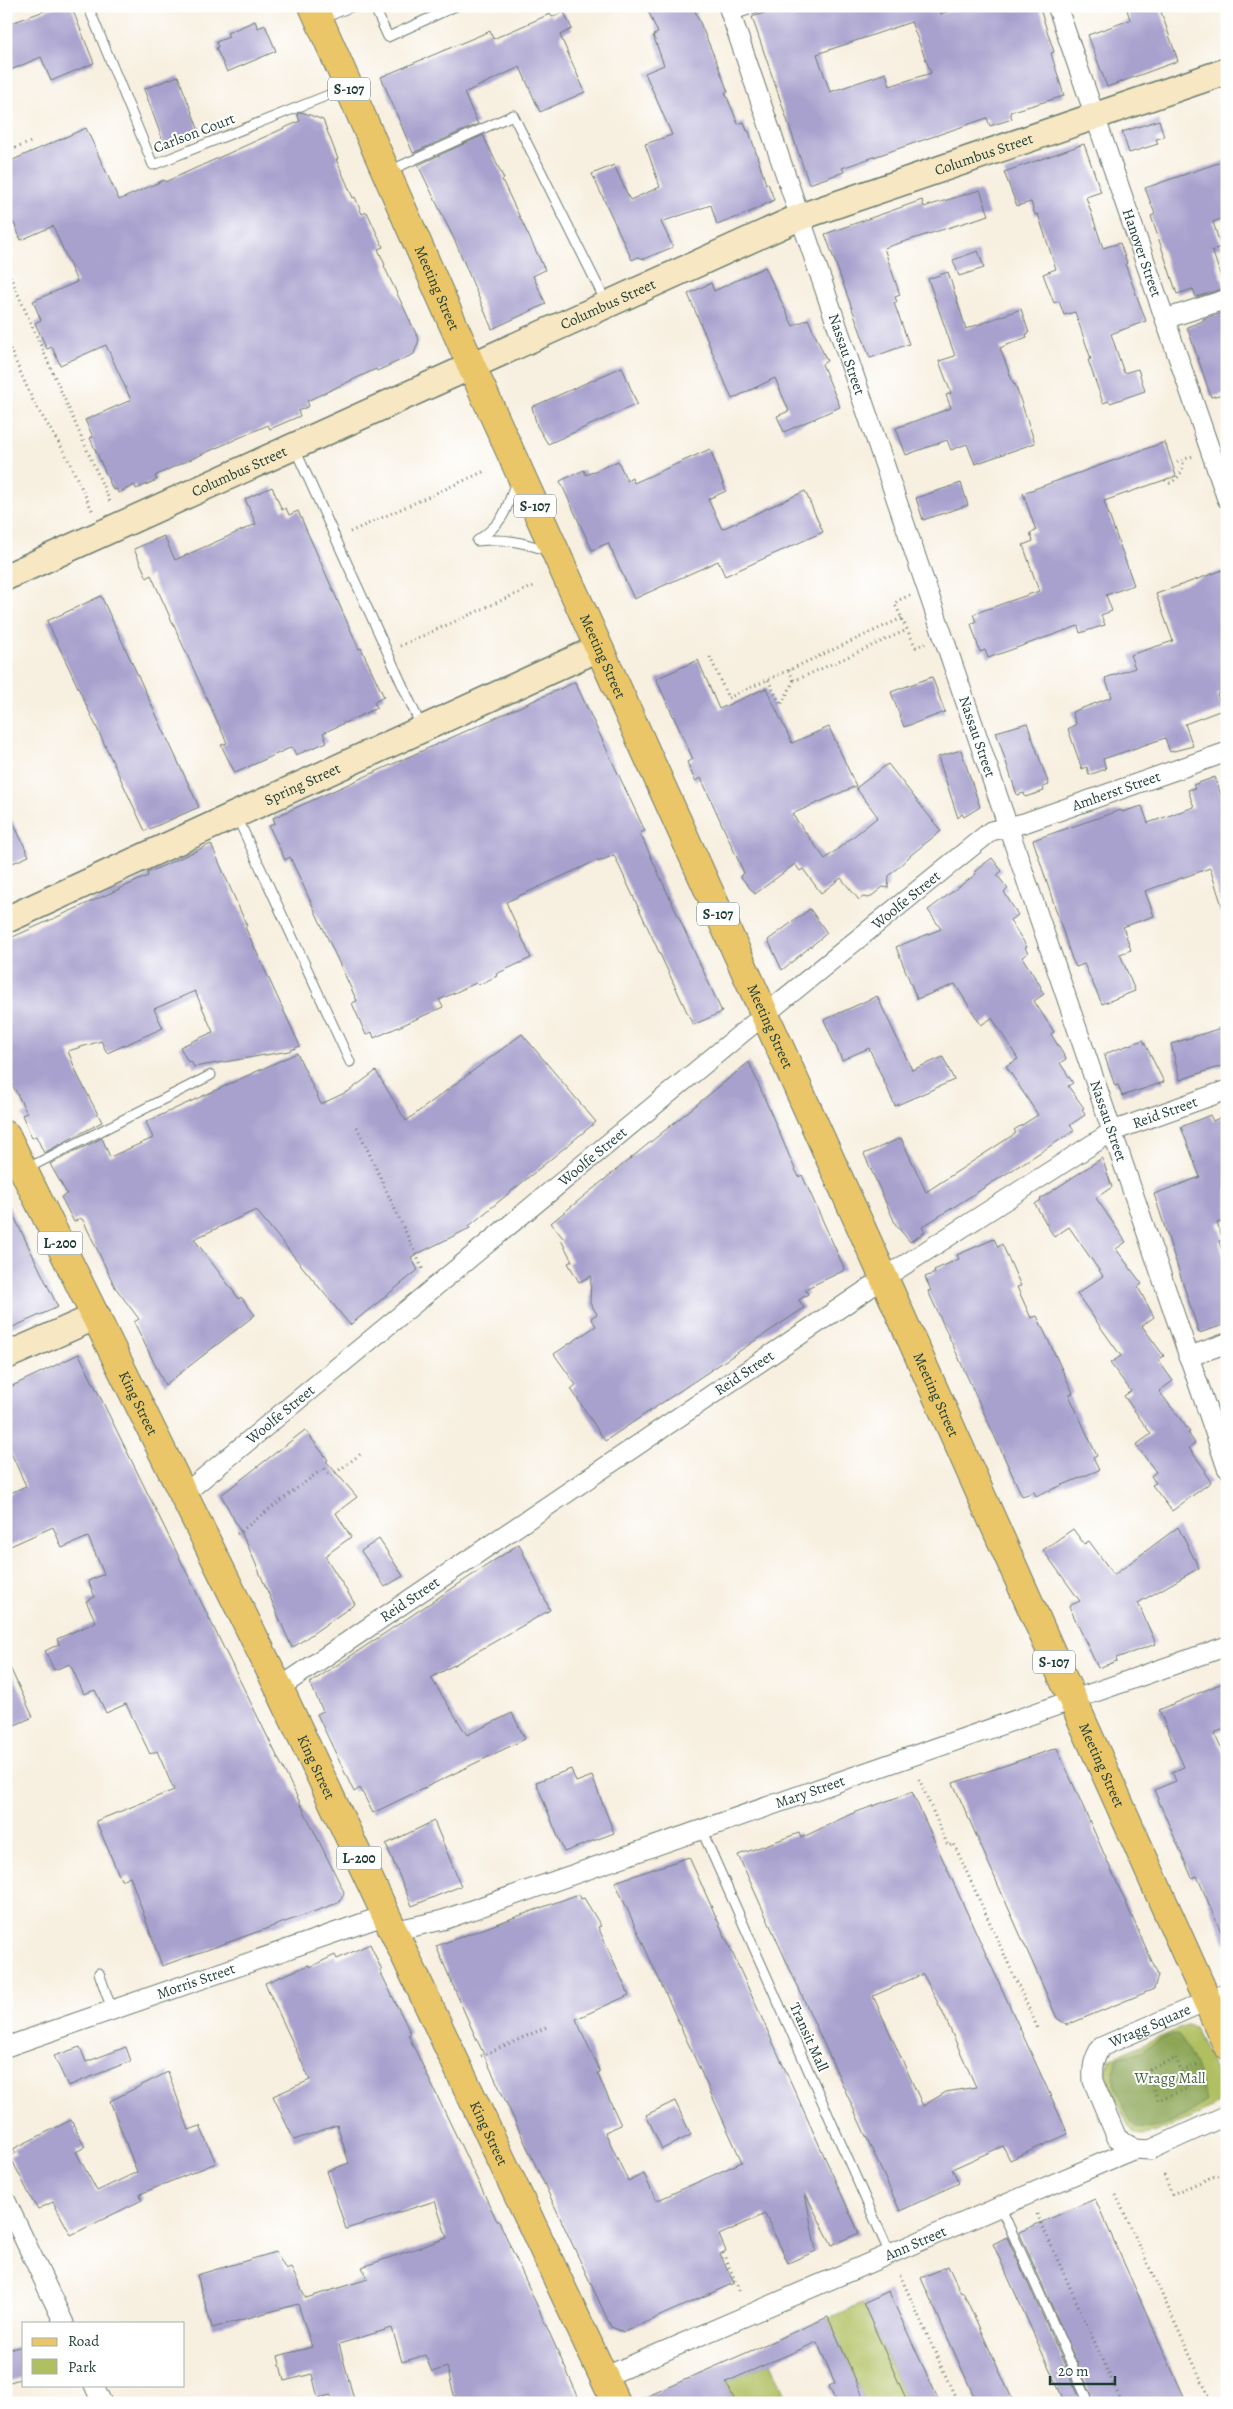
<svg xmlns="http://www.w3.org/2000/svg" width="1233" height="2409" font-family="Alegreya,serif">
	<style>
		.green { fill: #b0bf61; stroke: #687e4a }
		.forest { fill: #8ca657; stroke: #567246 }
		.building { fill: #a8a1ce; fill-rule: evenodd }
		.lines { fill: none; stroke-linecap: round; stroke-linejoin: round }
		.lane-casing { stroke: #6b7b70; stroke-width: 11 }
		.street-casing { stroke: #6b7b70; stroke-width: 21 }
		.secondary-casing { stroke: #6b7b70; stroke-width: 29 }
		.primary-casing { stroke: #6b7b70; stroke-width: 30 }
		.path { stroke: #6b7b70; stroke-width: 3; stroke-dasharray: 1 4; stroke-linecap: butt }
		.lane { stroke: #fff; stroke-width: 9 }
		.street { stroke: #fff; stroke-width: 19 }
		.secondary { stroke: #f7e8c3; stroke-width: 26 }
		.primary { stroke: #eac669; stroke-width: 28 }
		.labels { text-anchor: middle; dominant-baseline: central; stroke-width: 4; stroke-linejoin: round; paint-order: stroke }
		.shield { fill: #fff; stroke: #627771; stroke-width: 1 }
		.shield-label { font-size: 14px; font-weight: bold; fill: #1f3d34 }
		.street-label { font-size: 15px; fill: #1f3d34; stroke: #fff }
		.park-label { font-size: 15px; fill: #4a6442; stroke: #fff }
	</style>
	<rect width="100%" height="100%" fill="#fff"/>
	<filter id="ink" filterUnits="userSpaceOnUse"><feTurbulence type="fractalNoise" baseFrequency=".02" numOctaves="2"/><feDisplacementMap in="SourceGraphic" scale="10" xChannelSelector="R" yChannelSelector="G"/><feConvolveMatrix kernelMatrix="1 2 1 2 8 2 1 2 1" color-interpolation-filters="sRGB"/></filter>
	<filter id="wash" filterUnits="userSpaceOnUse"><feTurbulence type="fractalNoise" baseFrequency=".0096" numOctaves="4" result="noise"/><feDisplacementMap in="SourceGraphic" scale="20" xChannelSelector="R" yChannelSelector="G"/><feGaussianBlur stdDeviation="1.12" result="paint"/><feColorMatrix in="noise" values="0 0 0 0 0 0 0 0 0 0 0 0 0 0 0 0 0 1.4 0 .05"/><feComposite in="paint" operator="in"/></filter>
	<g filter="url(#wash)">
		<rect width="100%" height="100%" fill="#f7efdf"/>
		<path class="green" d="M1188 2025 1195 2028 1223 2088C1223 2093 1223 2098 1219 2102 1213 2110 1151 2137 1141 2135 1135 2135 1131 2130 1128 2127L1106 2075 1109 2059Z
			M862 2304 865 2309 908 2403H866L828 2318Z
			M771 2362 788 2403H736L726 2382Z"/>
		<path class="forest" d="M1178 2035C1193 2054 1200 2078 1206 2101 1193 2113 1151 2138 1134 2125 1127 2120 1124 2107 1121 2098 1115 2084 1111 2073 1117 2058L1141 2051 1167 2036Z"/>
		<g id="blocks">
			<path class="building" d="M58 6H71L94 63 51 81 41 57 6 72V25Z
				M646 6H693L717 63 728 92H725L738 124 744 122 747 131H749L766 184 768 183 774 200 750 212 717 225 711 205 661 222 673 247 644 259 638 257 632 260 592 174 614 165 630 200 660 187 645 144 672 135 645 73 664 65 653 35 658 33Z
				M785 6H947V10L940 12 941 14 966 6H1039L1054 52 1051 53 1064 96 1010 112 1012 119 990 126 987 118 842 168 844 172 809 184 752 17ZM911 22 931 73 890 86 886 73 830 92 817 54Z
				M1126 6H1159L1178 61 1107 87 1088 35 1130 20Z
				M564 12 572 29 560 35 585 92 540 112 520 67 464 93 478 124 413 153 381 77 490 31 493 39 550 14 552 17Z
				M255 21 258 28 265 25 276 51 227 72 216 48 218 47 216 42 229 37 227 33Z
				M178 76 199 131 164 144 144 89Z
				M302 112 323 120 338 159H336L353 198 355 197 362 214 367 212 383 247 378 249 385 265 384 266 419 340 414 354 377 371 376 369 307 401 309 406 298 411 300 416 270 429 268 425 169 469 155 476 157 480 136 489 135 485 118 493 117 489 113 490 90 438 93 437 85 420 131 400 106 345 60 365 52 347 47 349 35 323 41 320 33 301 77 282 53 226 21 240 14 223 11 224 6 212V163L86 128 119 200 164 180 165 182 300 121 297 114Z
				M1159 120 1164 137 1156 139 1158 144 1129 153 1122 132Z
				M483 135 504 179 502 180 545 270 533 276 546 304 492 329 456 243 418 165Z
				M1084 144 1101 192 1086 197 1103 248 1120 243 1127 263 1125 264 1146 321 1111 334 1124 373 1138 369 1145 391 1110 403 1109 401 1103 403 1088 360 1091 359 1075 312 1064 315 1059 301 1054 303 1043 274 1056 269 1038 214 1035 215 1031 202 1017 206 1004 172Z
				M1227 160V217L1213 222 1221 247 1212 250 1225 288 1196 297 1193 289 1177 294 1151 216 1155 214 1145 188Z
				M980 190 989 215 884 248 900 295 895 297 897 302 894 303 909 344 870 358 825 234 922 200 924 207Z
				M978 251 984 268 959 276 953 260Z
				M765 267 793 326 808 319 827 361 822 364 840 407 784 432 777 416 789 411 775 378 732 399 688 294 711 283 714 291Z
				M948 272 966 329 1021 309 1029 333 1026 334 1027 337 1000 348 1014 385 1015 384 1035 443 975 464 967 444 951 450 947 440 906 455 896 428 951 408 946 395 951 393 939 361 955 356 928 279Z
				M1227 311V393L1211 397 1187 327 1203 321V319Z
				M622 367 637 404 548 444 537 426 532 407Z
				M1165 442 1176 476 1104 501 1134 585 1106 595 1112 611 1101 615 1105 625 1080 633 1078 626 988 658 985 650 980 652 971 624 976 622 973 614 1039 591 1023 545 1033 541 1030 533 1036 531 1023 493Z
				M710 449 726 491 708 499 722 529 805 491 823 532 725 576 718 561 634 599 608 543 592 550 560 481 584 470 586 475 618 461 627 481 632 478 634 483Z
				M961 483 968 505 923 520 916 498Z
				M272 487 282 510 286 508 289 515 298 511 359 649 361 648 384 697 374 702 377 708 323 733 327 742 296 755 292 747 235 773 221 745 227 743 151 575 147 578 134 549 164 536 175 560 256 524 245 499Z
				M1223 570 1227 579V691L1217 694 1222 710 1185 724 1193 746 1170 752 1165 738 1103 759 1106 769 1089 775 1087 767 1082 769 1068 729 1076 724 1072 712 1112 697 1105 678 1135 668 1130 655 1173 641 1156 594Z
				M101 596 199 807 145 831 47 621Z
				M698 660 719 709 766 688 792 743 829 727 856 786 792 814 825 859 878 817 856 788 888 764 941 831 912 854 889 876 888 888 883 887 869 898 863 897 859 900 841 878 821 893 803 869 800 871 795 864 755 894 740 876 744 873 701 778 695 781 687 762 693 759 656 679Z
				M932 677 945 712 904 727 891 692Z
				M575 682 645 831 640 833 722 1012 693 1025 614 855 598 862V860L506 902 531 958 496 974 497 976 478 985 476 983 439 1000 443 1007 374 1038 372 1032 366 1035 352 1003 357 1001 334 952 290 857 285 860 269 826 275 823 273 818Z
				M1027 723 1049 785 1043 787 1044 791 1025 797 1024 793 1017 795 996 732Z
				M961 750 980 807 964 817 962 814 958 818 938 757Z
				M1215 777 1227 813V908L1223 909 1210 868 1145 891 1154 916 1123 927 1131 950 1120 954 1135 991 1102 1004 1084 964 1076 967 1072 959 1033 840 1121 810 1122 812 1142 806 1148 823 1194 807 1188 790 1195 788 1193 785Z
				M6 807 29 856 6 866Z
				M211 844 247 926 245 927 300 1046 289 1051 194 1067 191 1061 188 1062 180 1047 213 1032 195 991 154 1009 163 1028 107 1053 101 1041 68 1051 78 1076 102 1122 44 1153 36 1136 32 1138 22 1115 27 1113 6 1073V940L148 876 147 873Z
				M992 858 1002 871 997 875 1008 889 1004 892 1018 915 1010 920 1027 947 1025 948 1028 953 1022 957 1041 987 1040 988 1044 994 1034 1001 1054 1032 1051 1034 1066 1059 1060 1063 1073 1083 1068 1086 1084 1108 1082 1109 1085 1115 1070 1125 1074 1131 922 1227 925 1232 910 1242 896 1225 864 1154 901 1138 926 1192 1016 1133 1014 1130 1038 1115 1006 1066 1018 1059 992 1018 981 1025 955 984 917 999 896 947 941 929 928 910 976 874 975 871Z
				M810 909 827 933 782 970 768 940Z
				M877 996 912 1070 943 1057 954 1080 895 1106 869 1048 842 1060 824 1020Z
				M1227 1026V1064L1180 1080 1171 1044Z
				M522 1034 596 1122 469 1226 470 1228 411 1257 418 1270 350 1325 256 1210 194 1239 239 1299 241 1297 255 1315 165 1385 134 1322 139 1319 115 1287 83 1220 80 1218 74 1222 61 1197 67 1194 50 1164 102 1138 110 1157 153 1138 146 1122 297 1053 321 1104 349 1091 376 1071 406 1121Z
				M1143 1040 1164 1082 1122 1096 1118 1085 1115 1086 1104 1054Z
				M749 1062 794 1167 799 1177 802 1175 845 1270 805 1289 808 1294 799 1300 804 1308 605 1441 571 1389 576 1385 554 1354 596 1326 591 1318 597 1314 590 1303 591 1276 579 1282 568 1263 572 1261 561 1240 563 1238 551 1223Z
				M1227 1114V1220L1217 1223 1223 1240 1219 1241 1227 1267V1324L1199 1333 1154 1194 1200 1177 1181 1127 1210 1115 1213 1121Z
				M1102 1158 1112 1187 1096 1198 1126 1242 1116 1249 1142 1284 1138 1287 1154 1317 1142 1326 1164 1356 1158 1360 1173 1381 1159 1391 1190 1432 1188 1433 1195 1443 1189 1448 1206 1471 1204 1472 1211 1482 1172 1511 1152 1485 1156 1483 1151 1476 1156 1472 1136 1445 1151 1434 1124 1396 1131 1391 1110 1363 1121 1356 1077 1294 1103 1276 1069 1227 1054 1237 1035 1204 1041 1200 1040 1199Z
				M6 1200 58 1307 6 1330Z
				M994 1239 998 1247 1002 1244 1021 1286 1017 1287 1031 1318 1037 1316 1073 1393 1069 1395 1097 1456 1093 1458 1099 1470 1036 1496 1034 1492 1022 1496 928 1291 931 1290 925 1277 935 1273 934 1270 959 1259 957 1255Z
				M79 1354 344 1892 343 1896 338 1903 162 1966 130 1876 121 1880 96 1821 174 1790 157 1751 150 1754 126 1704 106 1713 95 1690 84 1694 70 1664 54 1670 45 1651 59 1644 57 1639 96 1622 86 1601 95 1597 88 1581 104 1574 88 1537 62 1548 53 1527 6 1548V1495L26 1486 6 1442V1389Z
				M305 1430 328 1460 326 1461 357 1497 336 1513 351 1537 325 1556 355 1604 292 1648 248 1546 221 1495Z
				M1178 1527 1199 1568 1138 1603 1156 1644 1116 1658 1117 1661 1098 1668 1069 1606 1080 1601 1043 1550 1073 1529 1084 1544 1089 1541 1114 1575Z
				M379 1539 403 1576 385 1587 361 1551Z
				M519 1544 550 1610 431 1678 467 1735 512 1713 525 1739 373 1813 360 1788 354 1792 317 1714 323 1711 310 1683Z
				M6 1659 33 1717 6 1729Z
				M1227 1681V1728L1214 1733 1227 1761V1946L1197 1876 1192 1878 1154 1790 1176 1781 1172 1772 1184 1767 1159 1710Z
				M1057 1748 1158 1975 1154 1989 1067 2025 1057 2018 953 1783Z
				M571 1769 576 1782 592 1776 614 1833 564 1852 536 1782Z
				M912 1792 1068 2134 1010 2160 1003 2146 952 2169 959 2183 900 2211 738 1855 799 1833 801 1838 851 1814ZM923 1974 942 2011 976 2087 946 2092 923 2106 873 1996Z
				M434 1821 461 1886 412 1906 386 1844Z
				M689 1857 859 2233 832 2245 805 2193 816 2251 788 2263 765 2214 719 2235 726 2251 720 2254 734 2283 624 2332 611 2327 471 2027 436 1946 579 1894 581 1899 584 1898 601 1926 598 1927 629 1995 576 2019 600 2072 597 2073 621 2125 605 2132 628 2181 644 2174 656 2201 742 2162 615 1882Z
				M370 1944 382 1971H380L411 2034 408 2035 497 2221H499L581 2403H456L447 2367 432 2372 425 2355 402 2362 392 2328 339 2344 355 2403H333L331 2395 318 2398 312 2374 284 2381 278 2356 312 2347 298 2304 212 2328 197 2275 276 2252 286 2270 291 2268 306 2298 368 2279 362 2267 447 2238 435 2201 346 2229 327 2171 349 2163 337 2125 294 2140 273 2096 310 2080 265 1983 309 1965 310 1967 335 1955 337 1959Z
				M80 2047 86 2062 126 2047 131 2061 68 2086 54 2056Z
				M168 2072 189 2130 200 2126 216 2163 140 2194 142 2200 71 2235 53 2202 38 2209 33 2202 10 2156 16 2153 13 2149 71 2120 85 2147 76 2152 97 2191 137 2172 110 2101Z
				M675 2101 691 2135 662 2149 646 2115Z
				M1095 2199 1187 2403H1095L1019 2232Z
				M1007 2237 1082 2403H1065L993 2244Z
				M948 2266 961 2293 963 2292 1014 2403H977L921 2278Z
				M889 2291 892 2299 940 2403H908L863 2303Z
				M828 2317 866 2403H836L829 2386 835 2383 817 2342 726 2382 736 2403H632Z
				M24 2346V2378L6 2383V2350Z"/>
		</g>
	</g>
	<g filter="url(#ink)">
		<use href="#blocks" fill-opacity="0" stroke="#6b7b70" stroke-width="1"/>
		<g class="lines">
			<defs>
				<path id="lane" d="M88 6 153 165 346 88
					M374 6 388 37 456 6
					M731 16 760 6
					M321 19 353 6
					M389 171 513 115 606 302
					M295 449 421 726
					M516 480C506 512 505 521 477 541 506 538 522 542 549 551
					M237 817 350 1062
					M26 1169 211 1075
					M702 1831 890 2254
					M99 1973 112 2010
					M1000 2206 1089 2403"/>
				<g id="street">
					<path id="s1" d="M728 6 1227 1468"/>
					<path id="s2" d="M1057 6 1227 499"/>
					<path d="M1165 319 1227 299"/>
					<path d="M1188 1357 1227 1343"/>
					<path id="s3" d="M184 1494 742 1033 991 831 1024 823 1227 752"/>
					<path id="s4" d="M279 1688 884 1278 1113 1131 1227 1090"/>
					<path id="s5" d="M393 1931 443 1920 1227 1646"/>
					<path id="s6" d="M6 2047 386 1915"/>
					<path id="s7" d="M1135 2149 1117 2138 1093 2081C1092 2068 1093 2059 1101 2047L1227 1992"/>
					<path d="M6 2201 64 2323"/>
					<path id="s8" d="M604 2377 1118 2156 1135 2149 1150 2150 1227 2115"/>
					<path d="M94 2385 102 2403"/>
				</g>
				<g id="secondary">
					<path id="s9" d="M6 577 800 217 1227 71"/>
					<path id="s10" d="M6 920 599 648"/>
					<path d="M6 1356 97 1316"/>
				</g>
				<g id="primary">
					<path id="s11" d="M313 6 471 365 884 1278 1227 2045"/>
					<path id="s12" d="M6 1135 279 1688 616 2403"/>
				</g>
			</defs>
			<use href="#lane" class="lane-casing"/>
			<use href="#street" class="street-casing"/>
			<use href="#secondary" class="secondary-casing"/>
			<use href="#primary" class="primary-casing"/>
			<path class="path" d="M6 152 31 142
				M6 267 111 504
				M6 340 34 403 64 451 93 512
				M1177 462 1193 456
				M1165 480 1170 483C1179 478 1184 471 1183 460
				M350 532 485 471
				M910 595 897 601 895 604 914 644 916 647 926 643
				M400 646 536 585
				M710 657 728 698 902 618
				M789 670 794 681
				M768 680 781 705 794 681 907 630
				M357 1127 423 1270
				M237 1534 324 1468 331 1476 362 1453
				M919 1779 948 1846 954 1844 1039 2031
				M481 2056 547 2027
				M1176 2058 1188 2088 1158 2100 1146 2070Z
				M1182 2071 1199 2064
				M1164 2175 1172 2194 1227 2171
				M1116 2195 1212 2403
				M1037 2214 1122 2403
				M723 2253 740 2292
				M900 2275 958 2403"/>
			<use href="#lane" class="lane"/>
			<use href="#street" class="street"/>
			<use href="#secondary" class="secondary"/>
			<use href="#primary" class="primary"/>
		</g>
	</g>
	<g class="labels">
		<g class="shield">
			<rect x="328" y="77.5" width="42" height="23" rx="4"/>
			<rect x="514" y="494.5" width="42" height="23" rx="4"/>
			<rect x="697" y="902.5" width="42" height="23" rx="4"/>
			<rect x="37.5" y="1231.5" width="45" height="23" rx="4"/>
			<rect x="1033" y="1650.5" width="42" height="23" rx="4"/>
			<rect x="336.5" y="1846.5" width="45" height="23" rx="4"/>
		</g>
		<g class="shield-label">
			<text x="349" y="89">S-107</text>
			<text x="535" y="506">S-107</text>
			<text x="718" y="914">S-107</text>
			<text x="60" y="1243">L-200</text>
			<text x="1054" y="1662">S-107</text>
			<text x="359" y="1858">L-200</text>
		</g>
		<g class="street-label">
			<text transform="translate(194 133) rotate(-21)">Carlson Court</text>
			<text stroke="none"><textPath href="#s9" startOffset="1066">Columbus Street</textPath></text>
			<text stroke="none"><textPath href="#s2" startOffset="261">Hanover Street</textPath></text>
			<text stroke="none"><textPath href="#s11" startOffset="308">Meeting Street</textPath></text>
			<text stroke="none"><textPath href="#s9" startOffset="661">Columbus Street</textPath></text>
			<text stroke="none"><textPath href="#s1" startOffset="368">Nassau Street</textPath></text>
			<text stroke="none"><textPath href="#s9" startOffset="256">Columbus Street</textPath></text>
			<text stroke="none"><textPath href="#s11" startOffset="712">Meeting Street</textPath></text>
			<text stroke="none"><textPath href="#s1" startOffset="772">Nassau Street</textPath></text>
			<text stroke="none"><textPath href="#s10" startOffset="326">Spring Street</textPath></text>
			<text stroke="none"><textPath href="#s3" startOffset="1176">Amherst Street</textPath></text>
			<text stroke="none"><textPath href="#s3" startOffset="935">Woolfe Street</textPath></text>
			<text stroke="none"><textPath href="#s11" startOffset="1118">Meeting Street</textPath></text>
			<text stroke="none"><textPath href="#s4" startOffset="1058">Reid Street</textPath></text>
			<text stroke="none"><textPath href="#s1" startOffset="1178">Nassau Street</textPath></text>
			<text stroke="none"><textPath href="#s3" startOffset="530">Woolfe Street</textPath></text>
			<text stroke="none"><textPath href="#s4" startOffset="562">Reid Street</textPath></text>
			<text stroke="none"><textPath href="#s11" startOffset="1522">Meeting Street</textPath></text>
			<text stroke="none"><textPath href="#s12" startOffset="299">King Street</textPath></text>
			<text stroke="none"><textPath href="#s3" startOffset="125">Woolfe Street</textPath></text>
			<text stroke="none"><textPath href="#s4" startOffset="158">Reid Street</textPath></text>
			<text stroke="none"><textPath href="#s11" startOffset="1928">Meeting Street</textPath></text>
			<text stroke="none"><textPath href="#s12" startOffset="704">King Street</textPath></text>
			<text stroke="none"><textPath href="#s5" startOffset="440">Mary Street</textPath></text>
			<text stroke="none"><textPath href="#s6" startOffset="201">Morris Street</textPath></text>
			<text stroke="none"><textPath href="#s7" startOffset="172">Wragg Square</textPath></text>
			<text transform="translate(809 2037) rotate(66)">Transit Mall</text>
			<text stroke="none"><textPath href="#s12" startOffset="1109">King Street</textPath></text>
			<text stroke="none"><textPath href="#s8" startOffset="339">Ann Street</textPath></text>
		</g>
		<g class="park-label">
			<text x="1170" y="2078">Wragg Mall</text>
		</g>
	</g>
	<rect width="1233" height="2409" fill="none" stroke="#fff" stroke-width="25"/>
	<rect x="22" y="2322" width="162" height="65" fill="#ffffff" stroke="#a5b1ae"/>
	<rect x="32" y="2338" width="25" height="8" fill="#eac669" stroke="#a5b1ae"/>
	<text x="68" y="2346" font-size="15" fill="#1f3d34">Road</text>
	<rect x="32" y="2359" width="25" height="15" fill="#b0bf61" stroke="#a5b1ae"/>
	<text x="68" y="2372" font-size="15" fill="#1f3d34">Park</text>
	<path d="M1050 2376v8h65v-8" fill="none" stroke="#1f3d34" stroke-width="2.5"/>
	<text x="1058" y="2376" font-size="15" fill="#1f3d34" stroke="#ffffff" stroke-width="4" paint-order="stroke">20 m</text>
</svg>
